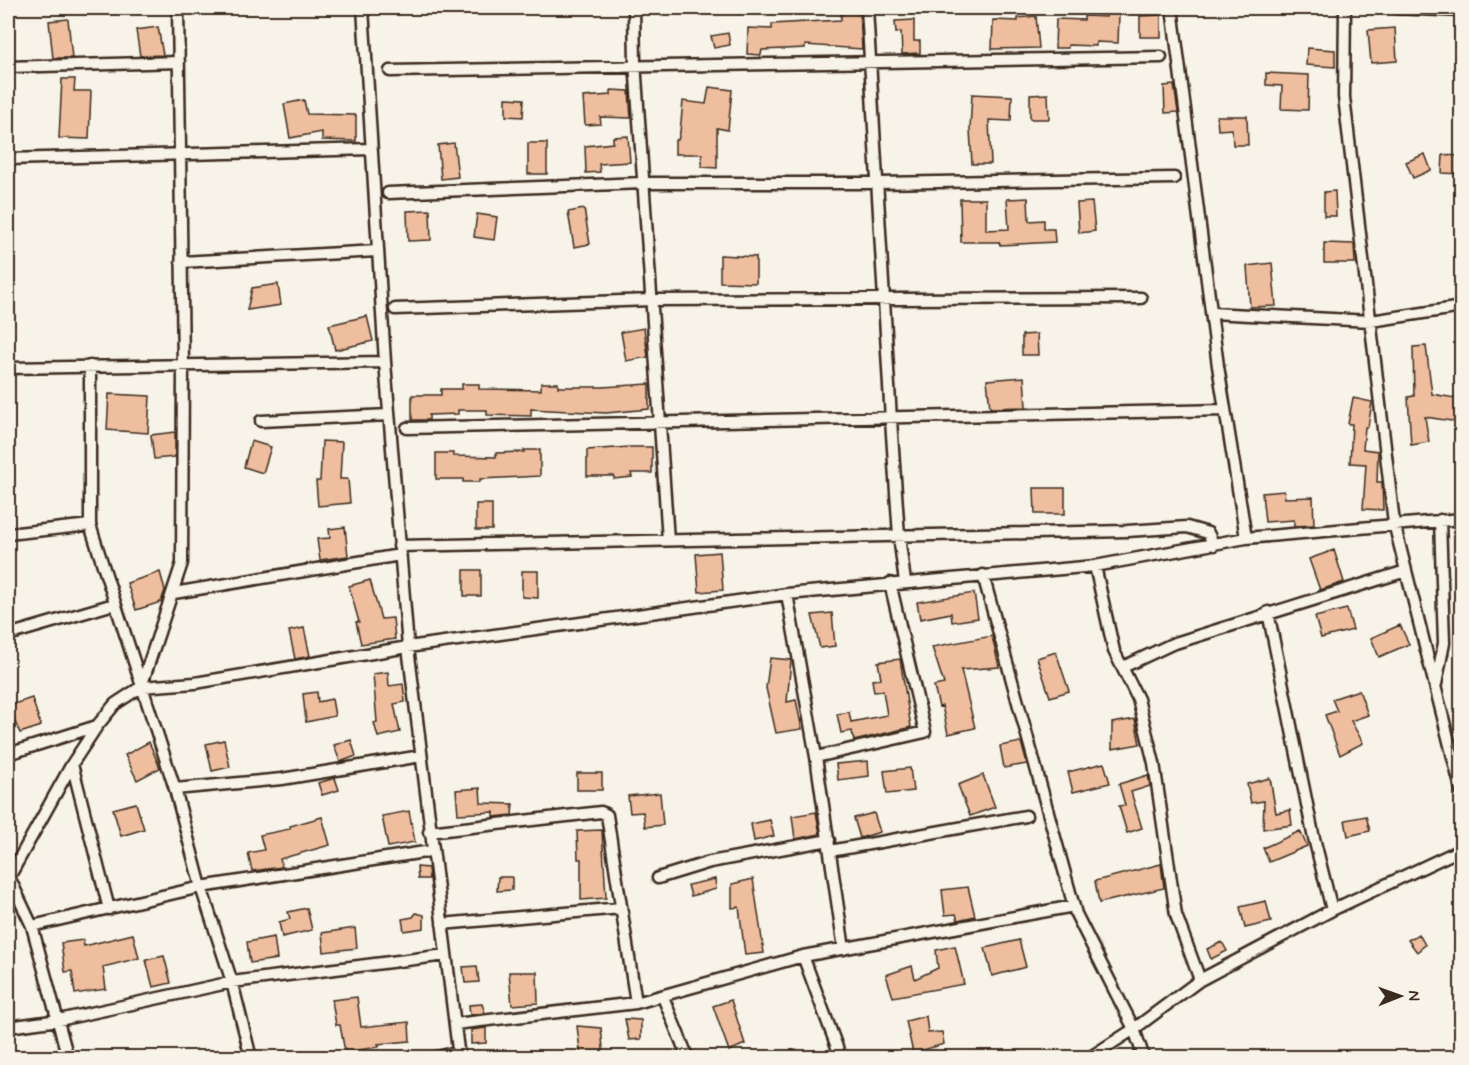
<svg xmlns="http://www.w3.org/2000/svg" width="1469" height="1065" font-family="Mynerve,sans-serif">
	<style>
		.building { fill: #eebe9f; stroke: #3b2a1e; stroke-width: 1.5 }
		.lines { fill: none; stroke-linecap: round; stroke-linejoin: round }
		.street-casing { stroke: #3b2a1e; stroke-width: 15 }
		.street { stroke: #f7f3e8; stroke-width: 10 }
	</style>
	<rect width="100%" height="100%" fill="#f7f3e8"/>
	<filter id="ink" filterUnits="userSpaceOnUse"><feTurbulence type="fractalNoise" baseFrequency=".0167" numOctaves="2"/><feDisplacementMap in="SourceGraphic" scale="12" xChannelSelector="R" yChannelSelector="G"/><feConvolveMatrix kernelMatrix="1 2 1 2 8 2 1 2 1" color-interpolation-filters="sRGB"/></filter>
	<g filter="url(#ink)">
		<path class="building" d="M841 13H860L862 49 805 45V48L762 50 761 55 747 54 748 28 772 29V24L841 20Z
			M1106 14H1119L1118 43 1096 42V46L1068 45V48H1055L1056 19 1084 20V16L1106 17Z
			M1161 15V37H1140V16Z
			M1036 16 1039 48 992 49 993 20 1018 21V18Z
			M68 19 72 58H53L49 21Z
			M914 20V41H920V53L902 54 901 32 896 33 895 21Z
			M158 27 163 55 140 56 136 30Z
			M1395 28 1397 61 1371 63 1368 30Z
			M728 33 730 45 714 48 711 36Z
			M1307 48 1335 50V67L1306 65Z
			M1266 73 1309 75 1308 110 1281 109 1282 86 1266 85Z
			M62 79H75L74 91H91L89 139 59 138Z
			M1174 85 1178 112 1165 113 1164 86Z
			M709 87 732 90 728 130 717 128V168L702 167V154H675V140H678L680 132 683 101 706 104Z
			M611 90 629 91 631 118 600 117 601 124 585 125 583 97 611 95Z
			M972 94 1012 96 1011 121 989 120 991 164H972L970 129Z
			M1048 94 1049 119H1030V95Z
			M506 98 524 99 523 117 506 116Z
			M304 100 307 114 356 115V141L322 140V132L290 138 284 104Z
			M1217 116H1247L1248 145H1233L1232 129 1218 130Z
			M628 136 630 162 599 164 600 172 586 173 585 146 613 143V137Z
			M454 143 458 177 441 179 438 145Z
			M528 143H547V174H528Z
			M1425 154 1431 170 1413 178 1406 162Z
			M1443 155 1461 156V174L1442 173Z
			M1335 191 1336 216H1324V192Z
			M1028 198 1029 221 1044 220V229H1054L1055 242 1000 245 999 242H961L960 199H986V230L1009 229 1007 199Z
			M1092 202 1095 231 1079 233 1077 203Z
			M584 209 590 244 574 247 568 212Z
			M430 210 431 240 408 241 407 211Z
			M477 214 497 217 494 240 474 237Z
			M1324 243 1354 244 1355 263H1324Z
			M720 255 756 257V283L720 282Z
			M1272 263 1276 306 1250 307 1247 266Z
			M278 284 281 305 247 310 252 288Z
			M367 316 373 341 335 350 329 325Z
			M644 328 648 357 626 361 621 332Z
			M1037 334 1038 355H1022V335Z
			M1426 346 1432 394 1461 399 1458 422 1425 417 1429 442 1411 445 1408 397 1414 396 1413 347Z
			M1024 377 1026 407 990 408 987 380Z
			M541 383H558V387H602L649 384V409L606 413 531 409V416L487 415V410H458V414L429 415V420H412V395H441V389H462V384H479V389L541 390Z
			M109 394 150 396 148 433 107 430Z
			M1353 398 1372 402 1368 427H1365L1363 449 1378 451 1377 482H1382L1383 510 1363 509 1366 464 1350 463 1352 424H1348Z
			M175 432V457L154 459 151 435Z
			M251 441 271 447 263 473 244 467Z
			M322 441 342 442 340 479H348L350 503 318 506 316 481H320Z
			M630 447H652V473H631L632 477 614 479V476H587V450Z
			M524 450H540V476L480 479V482H463V479H436V453H453V456L496 457V453L524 452Z
			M1034 488H1065V514H1035Z
			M1284 491 1285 498 1313 497 1314 525 1294 526V520L1265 522 1262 493Z
			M476 504H492V530H476Z
			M345 527 348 556 320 560 317 539 330 538 329 529Z
			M1334 550 1344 582 1320 590 1309 559Z
			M720 552 723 590 699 592 696 554Z
			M464 570H481V596H464Z
			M522 571H538V598L522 597Z
			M160 572 165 590 161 602 136 610 127 583Z
			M370 580 381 619 393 618 395 639 361 644 356 622H359L349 586Z
			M974 593 978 618 952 622 951 613 920 619 917 602Z
			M1347 609 1353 630 1321 638 1315 617Z
			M832 613 835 646 820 648 812 615Z
			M1400 625 1409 644 1379 657 1371 638Z
			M304 628 310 656 295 659 289 631Z
			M992 636 999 667 961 670 975 728 948 734 942 706 939 707 934 686 944 684 932 647Z
			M1056 652 1069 691 1050 697 1037 658Z
			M770 658 791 660 787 702 796 700 802 729 776 733 766 688Z
			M900 659 911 727 854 741 852 731 841 733 837 714 849 712 851 722 887 715 883 691 874 692 872 680 881 679 878 662Z
			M388 672 389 686 403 684 405 702 394 704 400 732 378 737 374 723 377 722 373 674Z
			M1359 690 1368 715 1351 721 1363 743 1340 755 1325 715 1337 711 1332 699Z
			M317 692 318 702 332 699 335 716 306 722 303 694Z
			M32 698 41 726 20 733 8 706Z
			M1135 719 1140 744 1112 749V723Z
			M224 740 230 767 212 771 206 744Z
			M351 740 356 756 340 762 334 745Z
			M149 742 160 768 137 780 125 755Z
			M1021 742 1027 764 1004 768 1000 746Z
			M868 761 869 776 838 780 836 764Z
			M1104 763 1110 783 1073 792 1068 772Z
			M910 768 913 791 887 794 884 771Z
			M577 773H602V790H577Z
			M983 775 995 807 970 816 958 785Z
			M1148 775 1150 786 1131 792 1142 828 1127 833 1119 806 1125 805 1119 784Z
			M335 778 339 790 322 795 318 783Z
			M1270 778 1276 813 1290 810 1292 825 1263 829 1264 801 1251 803 1247 784Z
			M480 788 481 803 513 804 512 815 494 817V812L458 814 456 790Z
			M660 793 663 825 645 827 643 812 630 813 628 796Z
			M136 803 144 829 121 836 113 809Z
			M409 811 415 842 388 847 382 816Z
			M816 812 820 834 795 839 792 816Z
			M874 813 880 832 860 838 854 818Z
			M1366 816 1370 831 1348 836 1345 820Z
			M322 817 330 845 280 859 282 867 252 871 248 853 264 850 260 835 290 829V826Z
			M770 820 774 836 754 841 751 824Z
			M602 830 606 898 581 900V859H578L577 831Z
			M1300 831 1307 846 1269 862 1263 848Z
			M1161 864 1164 888 1099 903 1095 881Z
			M417 867 428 868 429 879H418Z
			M498 877H512V890L497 891Z
			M715 879 716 889 691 896 688 885Z
			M753 879 764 953 745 955 739 907 732 908V884Z
			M968 887 975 916 958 920 956 914 945 915 942 890Z
			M1266 901 1271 922 1245 928 1240 907Z
			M307 908 312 930 282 937 279 922 290 919 288 912Z
			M416 913 424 915V928L404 931 402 919 413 917Z
			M355 928 357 948 324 952 322 933Z
			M133 934 139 958 103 967 106 989 75 994 72 971 65 972 61 943 83 940 84 946Z
			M1419 934 1425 945 1417 952 1408 940Z
			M274 937 277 959 250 963 247 942Z
			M1019 940 1026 967 992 976 985 948Z
			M1222 942 1227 951 1211 959 1207 949Z
			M955 946 964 984 893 997 886 975 912 966 915 979 938 968 936 950Z
			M164 956 171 983 153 987 146 960Z
			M477 966 479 982 465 983 463 967Z
			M509 972H537L538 1003 512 1005Z
			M357 997 361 1027 409 1022 410 1041 378 1044 379 1047 345 1052 340 1025H336L332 1000Z
			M731 1000 745 1044 729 1051 713 1006Z
			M482 1004 485 1013 470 1015 469 1005Z
			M926 1016 928 1033 942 1032 944 1044 913 1053 906 1021Z
			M625 1019 641 1020V1039L629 1040Z
			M577 1026 601 1028 604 1058H581Z
			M486 1028V1043L471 1044V1030Z"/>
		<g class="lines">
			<defs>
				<path id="street" d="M363 8 385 362 408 647 459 1058
					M634 8 635 62 668 540
					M867 8 891 420 899 536 905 582
					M1172 8 1218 366 1246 538
					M1345 8 1344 97 1394 523 1462 793
					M1396 8 1462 11
					M8 67 179 62
					M390 71 1161 57
					M8 159 371 149
					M388 193 643 183H878L1174 178
					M181 262 377 251
					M395 309 651 300 1141 298
					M1211 313 1371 321 1462 307
					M90 366V525L175 789 201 887 232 982 251 1058
					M8 368 385 362
					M261 421 389 415
					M407 428C680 420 953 418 1225 410
					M8 534 90 525
					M399 546 1127 531 1187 527 1208 533 1214 545
					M1095 566 1114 651 1138 699 1154 763 1176 915 1200 980
					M983 575 1076 914 1134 1029 1144 1058
					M174 593 400 555
					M787 594 816 757 844 949
					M1268 612 1313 834 1332 910
					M8 635 114 604
					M1123 667 1172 644 1406 571
					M1436 684 1444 643 1440 520
					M141 687 195 683 408 647 787 594 1095 566 1246 538 1462 519
					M8 754 97 726
					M816 757 925 732 890 583
					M72 764 109 909
					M175 789 282 779 421 756
					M429 832 601 812 607 815 636 1003 803 956 1074 906
					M830 851 1026 816
					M9 877 32 926 68 1058
					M658 878 710 862 829 840
					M8 879 72 764 97 726 115 704 141 687 182 563 183 365 178 8
					M442 924 621 908
					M32 926 201 887 431 851
					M803 956 841 1058
					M663 997 688 1058
					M455 1024 636 1003
					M8 1027 59 1020 232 982 446 955
					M432 1058 459 1052
					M1089 1058 1134 1029 1200 980 1332 910 1462 849"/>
			</defs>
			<use href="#street" class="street-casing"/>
			<use href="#street" class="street"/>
		</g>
	</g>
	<rect width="1469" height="1065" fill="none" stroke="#f7f3e8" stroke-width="30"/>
	<rect x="15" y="15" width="1439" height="1035" fill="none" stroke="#3b2a1e" stroke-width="2" filter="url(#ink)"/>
	<g transform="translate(1400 996) rotate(89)" stroke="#f7f3e8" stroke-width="4.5" paint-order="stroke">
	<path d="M0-4.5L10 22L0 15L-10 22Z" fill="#3b2a1e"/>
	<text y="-9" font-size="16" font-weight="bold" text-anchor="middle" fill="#3b2a1e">N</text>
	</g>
</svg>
